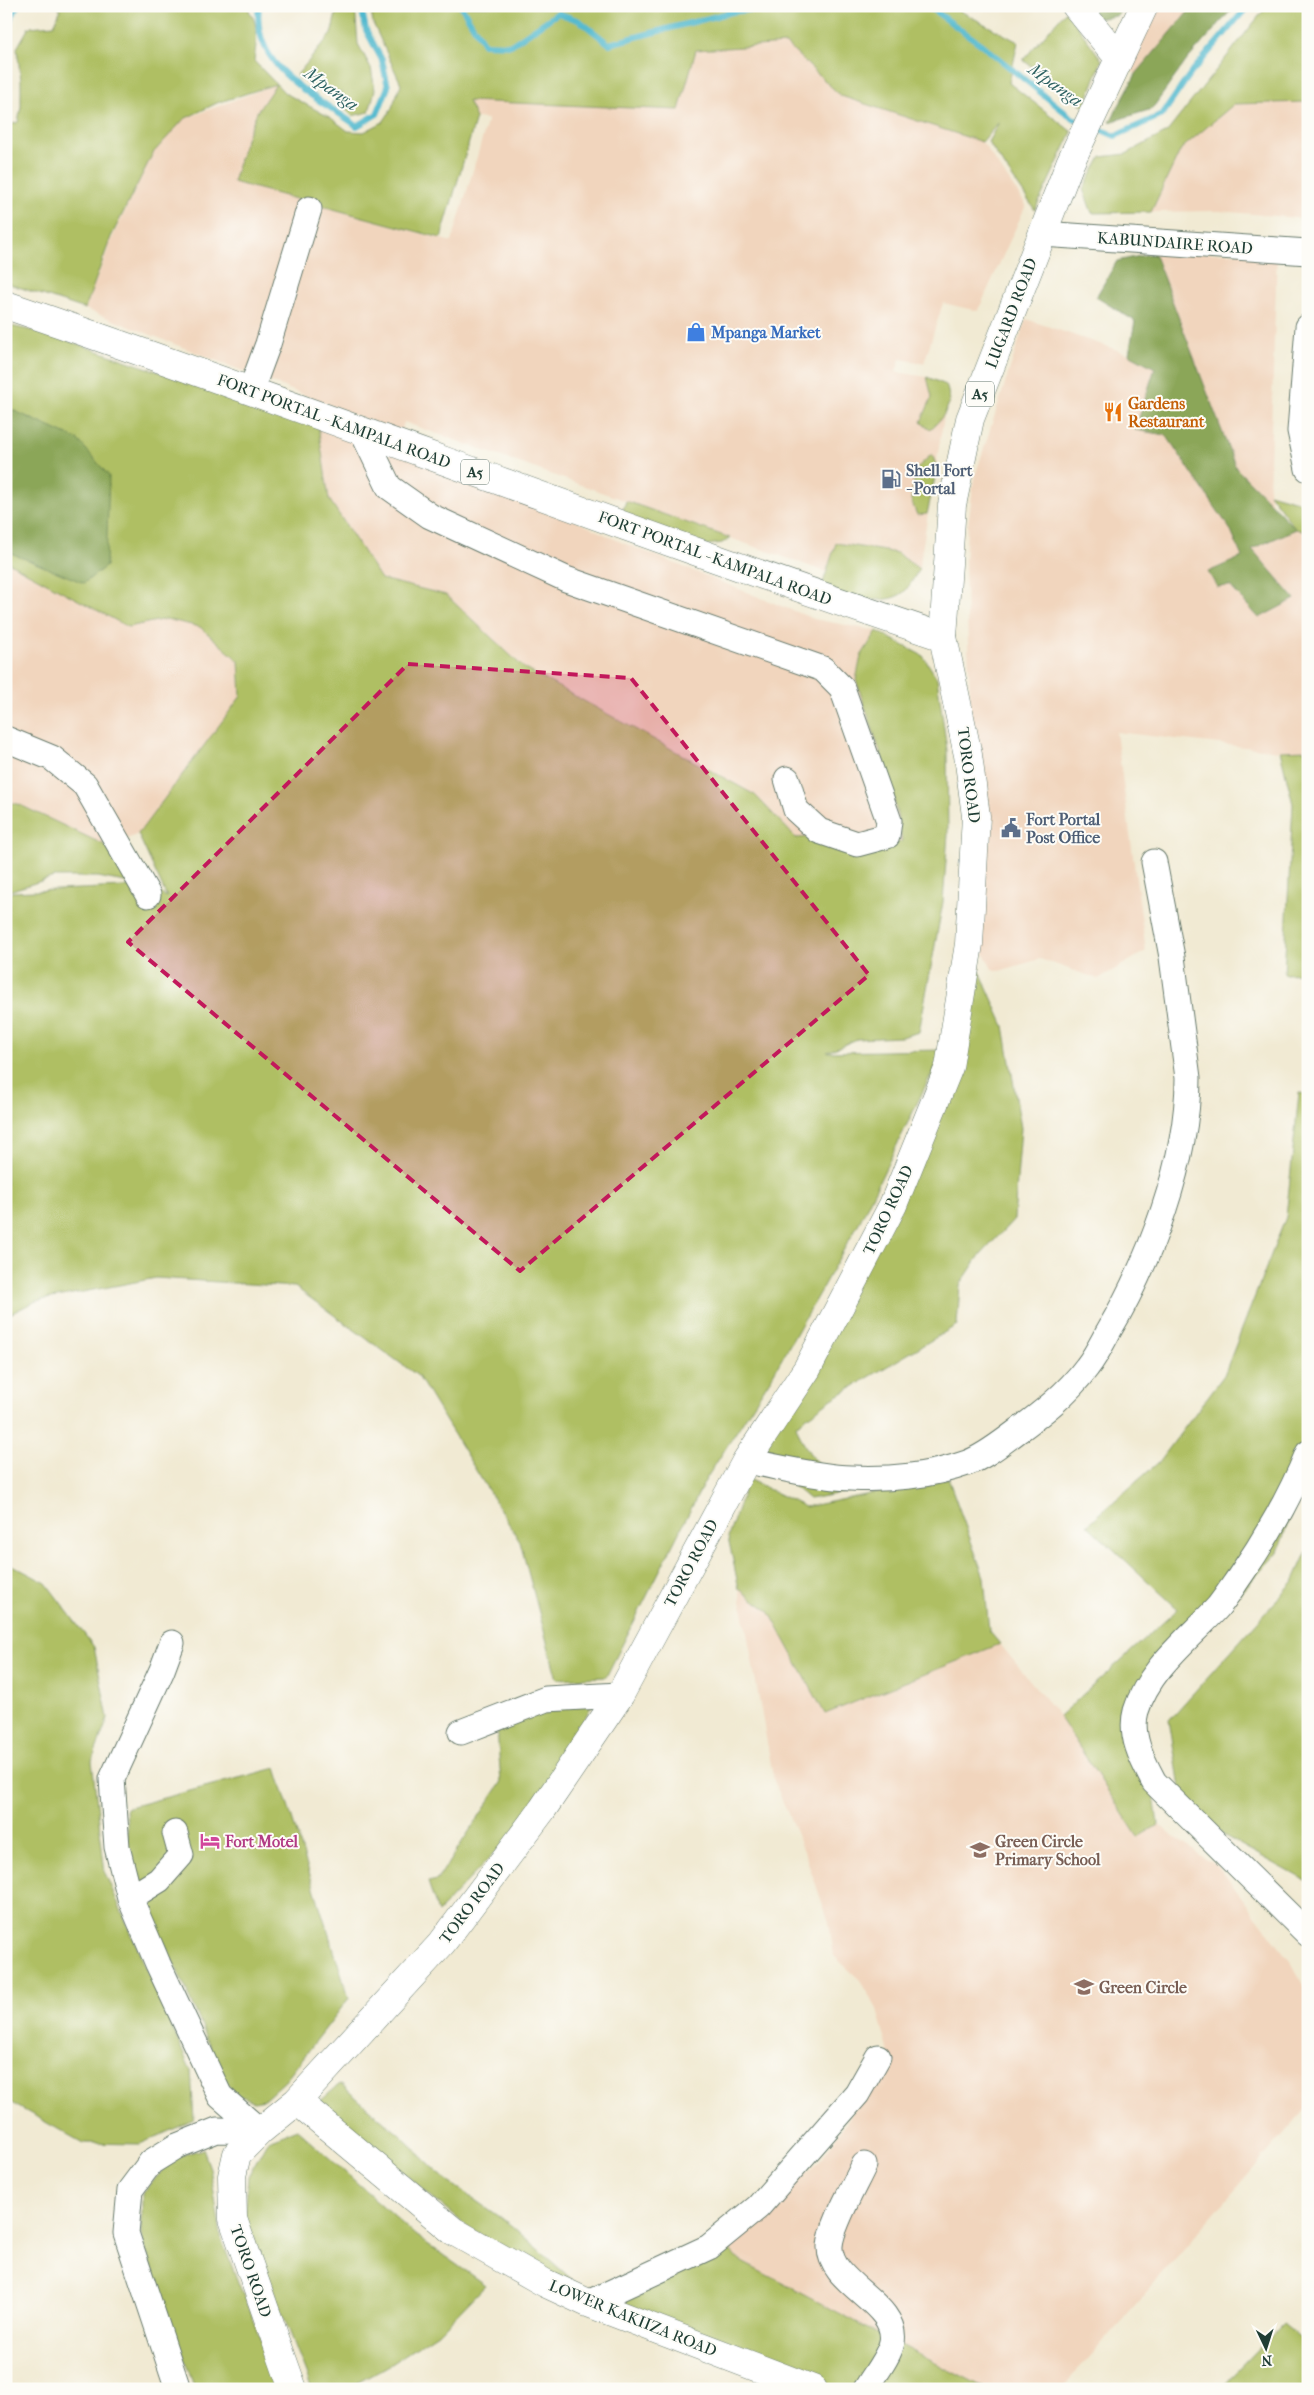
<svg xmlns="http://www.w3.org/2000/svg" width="1314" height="2395" font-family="'IM FELL French Canon',serif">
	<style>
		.built { fill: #f1d5bd }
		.green { fill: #afbf63; stroke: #677e4c }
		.forest { fill: #8ba659; stroke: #557246 }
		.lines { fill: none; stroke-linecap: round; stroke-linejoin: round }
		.stream { stroke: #4fb8cd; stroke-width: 6 }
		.minor-casing { stroke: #687a6c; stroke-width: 27 }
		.major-casing { stroke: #687a6c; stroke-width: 29 }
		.highway-casing { stroke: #687a6c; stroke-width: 29 }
		.minor { stroke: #fff; stroke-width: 25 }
		.major { stroke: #fff; stroke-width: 28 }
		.highway { stroke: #fff; stroke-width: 28 }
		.marked { fill: #c2185b; fill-opacity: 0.2; stroke: #c2185b; stroke-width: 4; stroke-dasharray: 10 6; stroke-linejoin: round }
		.labels { text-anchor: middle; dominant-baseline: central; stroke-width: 4; stroke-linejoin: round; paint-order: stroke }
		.shield { fill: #fdfcf7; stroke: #62766e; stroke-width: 1 }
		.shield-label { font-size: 15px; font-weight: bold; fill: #1f3d34 }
		.street-label { font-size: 16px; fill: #1f3d34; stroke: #fdfcf7 }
		.shop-label { font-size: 16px; font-weight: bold; fill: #366cbe; stroke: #fdfcf7; text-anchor: start }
		.food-label { font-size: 16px; font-weight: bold; fill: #c56008; stroke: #fdfcf7; text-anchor: start }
		.service-label { font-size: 16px; font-weight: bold; fill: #4e5e75; stroke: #fdfcf7; text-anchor: start }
		.hotel-label { font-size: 16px; font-weight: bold; fill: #b23c85; stroke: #fdfcf7; text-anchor: start }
		.education-label { font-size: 16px; font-weight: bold; fill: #785e54; stroke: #fdfcf7; text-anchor: start }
		.water-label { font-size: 18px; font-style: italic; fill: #2d6262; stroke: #fdfcf7 }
	</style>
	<rect width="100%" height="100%" fill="#fdfcf7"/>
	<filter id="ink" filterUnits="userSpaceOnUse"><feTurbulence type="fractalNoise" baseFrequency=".02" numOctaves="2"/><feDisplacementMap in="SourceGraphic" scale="10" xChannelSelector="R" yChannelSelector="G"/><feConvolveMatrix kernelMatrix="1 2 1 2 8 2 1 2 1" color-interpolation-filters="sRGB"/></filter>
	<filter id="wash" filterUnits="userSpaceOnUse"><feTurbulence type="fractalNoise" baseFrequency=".0096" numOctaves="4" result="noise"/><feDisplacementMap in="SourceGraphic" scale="20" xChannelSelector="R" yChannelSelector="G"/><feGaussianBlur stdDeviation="1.12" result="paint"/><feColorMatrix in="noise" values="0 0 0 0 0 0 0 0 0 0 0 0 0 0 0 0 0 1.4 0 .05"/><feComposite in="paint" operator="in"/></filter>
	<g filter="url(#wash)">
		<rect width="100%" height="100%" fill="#f1ead3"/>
		<path class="built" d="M1144 6H1196L1136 74 1117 60Z
			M786 44 841 96 982 142 1026 205 978 311 943 303 924 363 900 359 896 372 927 377 946 385 950 397 944 416 919 569 897 553 836 543 826 572 404 422 401 433 85 309 114 234 153 153 184 119 277 84 257 112 245 140 233 182 452 242 488 119 476 118 468 101 679 110 695 50Z
			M1308 102V219L1219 211 1151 212 1181 149 1234 104Z
			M1154 253H1277L1269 493 1272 505 1236 468Z
			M1026 319 1129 354 1155 368 1135 430 1166 435 1231 529 1243 556 1208 572 1230 586 1259 618 1295 598 1252 549 1296 529 1308 533V750L1280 751 1116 732 1146 951 1098 979 1040 959 999 971 992 969 979 944 965 561 967 533 974 479Z
			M318 426 508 489 621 542 814 619 877 631 861 656 865 709 891 784 902 841 881 845 816 837 796 838 755 795 524 668 446 595 381 579 329 499Z
			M6 561 128 627 166 619 200 627 239 661 241 696 138 834 109 847 20 805 6 801Z
			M739 1589 769 1611 825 1713 1000 1644 1059 1716 1138 1837 1158 1825 1221 1870 1290 1961 1308 1994V2106L1062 2389H985L739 2261 729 2249 822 2158 890 2056 877 2009 860 1980 834 1956 829 1922 804 1851 774 1781Z"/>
		<path class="green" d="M58 6H250L249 11C260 24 256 45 254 61L285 93 331 118 348 131 364 132 383 122 391 110 401 84 373 23 370 6H951L1018 42 1009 83 1072 132 1035 210 988 142 999 122 982 142 841 96 786 44 696 50 679 110 468 101 476 118 441 238 233 182 247 136 257 112 276 84 217 103 184 119 153 153 111 237 85 309 6 283V126L18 122 21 107V81L17 48 29 27 54 25 60 11Z
			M338 6H355L358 44 371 68 375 90 369 112 352 116 348 112 341 92 312 87 297 75 331 34Z
			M1267 6H1308V102L1234 104 1181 149 1151 212 1092 213 1083 189 1101 157 1126 154 1167 132Z
			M1066 11 1102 60 1084 107 1023 60Z
			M6 325 48 334 318 426 329 499 381 579 446 595 524 668 755 795 796 838 816 837 881 845 902 841 891 784 856 680 861 656 877 631 923 656 937 678 947 750 948 834 943 902 919 1032 901 1037 857 1039 827 1052 943 1050 860 1221 772 1376 706 1479 606 1677 557 1679 520 1542 418 1376 295 1287 156 1278 36 1301 6 1316V896L12 892 146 886 98 877H54L6 892V801L20 805 109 847 149 887 167 897 138 834 241 696 239 661 200 627 166 619 128 627 6 561Z
			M927 377 946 385C954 406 944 416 930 430L921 422 932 397Z
			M932 454 937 468 927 514 917 515 911 500 916 469Z
			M1269 493 1308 504V533L1296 529Z
			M626 501 730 538 722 543 700 546 621 516Z
			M836 543 897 553 919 569C915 575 910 587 904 592 883 608 844 596 821 589Z
			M1308 750V973L1284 974 1293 804 1280 751Z
			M974 958 1004 1026 1021 1128 1014 1219 978 1258 960 1285 957 1325 832 1399 796 1425C805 1455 825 1471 847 1492L809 1499 752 1451 878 1228Z
			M1299 1093 1308 1094V1463L1278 1552 1188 1650 1142 1705 1158 1825 1138 1837 1059 1716 1178 1609 1087 1525 1159 1462 1224 1375 1286 1217Z
			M948 1478 984 1577 989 1631 1000 1644 825 1714 769 1611 739 1589 728 1537 748 1479 805 1507Z
			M1308 1549V1882L1194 1819 1182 1799 1169 1720 1293 1582Z
			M6 1562 46 1583 94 1647 108 1718 92 1761 105 1873 191 2071 194 2120 140 2144 83 2143 6 2100Z
			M599 1692 535 1811 438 1912 428 1882 437 1880 501 1783 496 1716Z
			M276 1768 349 1998 286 2080 265 2099 254 2101 235 2094 222 2077 192 2002 130 1869 126 1808Z
			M340 2084 399 2134 445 2179 512 2226 577 2284 561 2283 470 2229 319 2102Z
			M297 2129 415 2235 485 2285 438 2333 386 2367 346 2389H312L245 2217 248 2176 268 2140Z
			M203 2149 210 2168 222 2241 280 2389H195L142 2240V2194L173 2158Z
			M729 2249 740 2261 887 2338 858 2389H836L609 2302Z
			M1283 2324 1308 2344V2389H1219Z
			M899 2344 985 2389H873Z"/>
		<path class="forest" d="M1085 6H1126L1116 16 1096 19Z
			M1193 6H1235L1187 60 1152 109 1110 122 1136 74Z
			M1154 253 1236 468 1296 529 1252 549 1295 599 1259 618 1230 586 1217 587 1208 572 1242 557 1230 529 1166 435 1135 430 1155 368 1129 354 1135 321 1096 297 1117 261Z
			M6 407 78 440 109 476 106 566 84 583 6 551Z"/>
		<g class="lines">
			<path class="stream" d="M259 6C251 69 315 95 357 126L377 114 388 87 382 60 366 30 361 6
				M461 6 484 44 511 45 558 13 580 21 609 44 732 12 777 6
				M928 6 982 45 1072 118 1082 121
				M6 70 10 19 17 6
				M1093 126 1115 136 1162 115 1191 73 1248 6"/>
		</g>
	</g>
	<g filter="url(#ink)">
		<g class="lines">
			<defs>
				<path id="minor" d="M1042 234 1308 252
					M1308 327 1300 431 1308 469
					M251 390 268 344 309 209
					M362 431 389 487 430 516 566 579 823 669 842 688 889 821 887 836 857 844 819 831 796 810 787 779
					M6 739 52 758 85 785 148 895
					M1308 1453C1290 1497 1267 1537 1240 1576 1233 1586 1226 1597 1218 1607 1190 1638 1149 1668 1136 1711 1129 1736 1143 1761 1154 1782L1308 1934
					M746 1461C780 1467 816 1477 851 1478 888 1480 931 1476 967 1463 984 1457 1000 1444 1015 1433 1041 1414 1067 1394 1087 1367 1095 1357 1102 1343 1108 1332 1150 1261 1188 1161 1188 1078L1172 957 1154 862
					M172 1643 162 1670 112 1779 117 1847 130 1898 158 1964 220 2096 260 2131
					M461 1732 546 1699 620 1695
					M130 1898 159 1880 181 1855 175 1833
					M864 2165C855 2185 831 2226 830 2246 828 2284 899 2303 892 2342 889 2357 874 2375 866 2389
					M588 2303 709 2247 758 2207 857 2094 878 2057
					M178 2389 126 2233 130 2190 151 2162 177 2146 217 2130 260 2131"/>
				<path id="major" d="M1076 6 1119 58
					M297 2101 453 2231 545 2283 588 2303 813 2389
					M293 2389 233 2219 232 2176 237 2154 260 2131 297 2101 442 1943 542 1810 620 1695 746 1461 807 1369 893 1205 949 1067 969 944 976 816 968 755 943 637"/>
				<path id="highway" d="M6 305C320 412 629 532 943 637L952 505 970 419 1070 163 1144 6"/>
			</defs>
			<use href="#minor" class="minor-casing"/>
			<use href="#major" class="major-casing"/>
			<use href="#highway" class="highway-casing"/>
			<use href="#minor" class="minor"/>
			<use href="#major" class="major"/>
			<use href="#highway" class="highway"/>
		</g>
	</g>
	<path class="marked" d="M408 664 631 678 869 975 520 1271 128 942Z"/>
	<defs>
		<symbol id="shop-bare" viewBox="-9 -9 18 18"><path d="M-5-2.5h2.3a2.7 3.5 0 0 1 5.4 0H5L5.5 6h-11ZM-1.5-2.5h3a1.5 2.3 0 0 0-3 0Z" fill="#3f7fe0" stroke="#fdfcf7" stroke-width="2.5" paint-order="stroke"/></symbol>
		<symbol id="restaurant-bare" viewBox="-9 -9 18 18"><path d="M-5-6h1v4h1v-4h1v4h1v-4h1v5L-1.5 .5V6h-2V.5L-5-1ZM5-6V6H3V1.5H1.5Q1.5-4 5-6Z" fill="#e8710a" stroke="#fdfcf7" stroke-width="2.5" paint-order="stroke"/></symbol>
		<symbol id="fuel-bare" viewBox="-9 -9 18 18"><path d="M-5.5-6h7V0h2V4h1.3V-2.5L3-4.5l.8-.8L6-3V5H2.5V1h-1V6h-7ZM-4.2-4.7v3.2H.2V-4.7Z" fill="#5c6f8a" stroke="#fdfcf7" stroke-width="2.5" paint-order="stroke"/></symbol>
		<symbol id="civic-bare" viewBox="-9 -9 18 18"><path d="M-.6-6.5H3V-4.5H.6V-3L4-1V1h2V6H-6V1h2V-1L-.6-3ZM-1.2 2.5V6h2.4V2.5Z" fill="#5c6f8a" stroke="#fdfcf7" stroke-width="2.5" paint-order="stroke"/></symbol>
		<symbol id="hotel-bare" viewBox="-9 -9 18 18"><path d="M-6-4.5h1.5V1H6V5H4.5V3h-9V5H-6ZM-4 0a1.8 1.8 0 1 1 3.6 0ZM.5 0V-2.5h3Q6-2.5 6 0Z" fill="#d1479c" stroke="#fdfcf7" stroke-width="2.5" paint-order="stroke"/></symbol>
		<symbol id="school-bare" viewBox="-9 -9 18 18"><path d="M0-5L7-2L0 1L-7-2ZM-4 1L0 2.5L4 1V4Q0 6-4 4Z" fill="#8d6e63" stroke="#fdfcf7" stroke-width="2.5" paint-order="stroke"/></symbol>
	</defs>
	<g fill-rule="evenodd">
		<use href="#shop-bare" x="682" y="318" width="28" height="28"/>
		<use href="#restaurant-bare" x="1099" y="398" width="28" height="28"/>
		<use href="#fuel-bare" x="877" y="465" width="28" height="28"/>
		<use href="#civic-bare" x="997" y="814" width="28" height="28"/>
		<use href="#hotel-bare" x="196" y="1827" width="28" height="28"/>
		<use href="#school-bare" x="966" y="1836" width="28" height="28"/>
		<use href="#school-bare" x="1070" y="1973" width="28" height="28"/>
	</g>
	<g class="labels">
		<g class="shield">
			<rect x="966" y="381.5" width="28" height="25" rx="4"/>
			<rect x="461" y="459.5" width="28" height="25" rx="4"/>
		</g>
		<g class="shield-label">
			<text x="980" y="394">A5</text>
			<text x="475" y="472">A5</text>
		</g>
		<g class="street-label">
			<text transform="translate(1175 243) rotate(4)">KABUNDAIRE ROAD</text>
			<text transform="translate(1011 313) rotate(-69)">LUGARD ROAD</text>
			<text transform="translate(334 421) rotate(20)">FORT PORTAL - KAMPALA ROAD</text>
			<text transform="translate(715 558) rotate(20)">FORT PORTAL - KAMPALA ROAD</text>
			<text transform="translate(969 775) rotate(83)">TORO ROAD</text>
			<text transform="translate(888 1210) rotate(-65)">TORO ROAD</text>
			<text transform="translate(691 1563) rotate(-62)">TORO ROAD</text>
			<text transform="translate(472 1903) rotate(-53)">TORO ROAD</text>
			<text transform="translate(251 2271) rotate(71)">TORO ROAD</text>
			<text transform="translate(633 2318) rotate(22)">LOWER KAKIIZA ROAD</text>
		</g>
		<g class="shop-label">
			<text x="711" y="332">Mpanga Market</text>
		</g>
		<g class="food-label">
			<text x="1128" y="403">Gardens<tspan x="1128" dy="18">Restaurant</tspan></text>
		</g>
		<g class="service-label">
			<text x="906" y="470">Shell Fort<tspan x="906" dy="18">- Portal</tspan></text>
			<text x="1026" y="819">Fort Portal<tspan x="1026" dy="18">Post Office</tspan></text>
		</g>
		<g class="hotel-label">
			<text x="225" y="1841">Fort Motel</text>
		</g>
		<g class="education-label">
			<text x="995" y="1841">Green Circle<tspan x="995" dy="18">Primary School</tspan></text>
			<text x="1099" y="1987">Green Circle</text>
		</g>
		<g class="water-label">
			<text transform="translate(1055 85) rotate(36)">Mpanga</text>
			<text transform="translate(331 89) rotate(36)">Mpanga</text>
		</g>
	</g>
	<rect width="1314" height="2395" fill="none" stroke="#fdfcf7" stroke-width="25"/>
	<g transform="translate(1266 2348) rotate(176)" stroke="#fdfcf7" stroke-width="4" paint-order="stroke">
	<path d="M0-4L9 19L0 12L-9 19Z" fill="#1f3d34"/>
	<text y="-8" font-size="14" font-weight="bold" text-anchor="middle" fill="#1f3d34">N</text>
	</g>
</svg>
